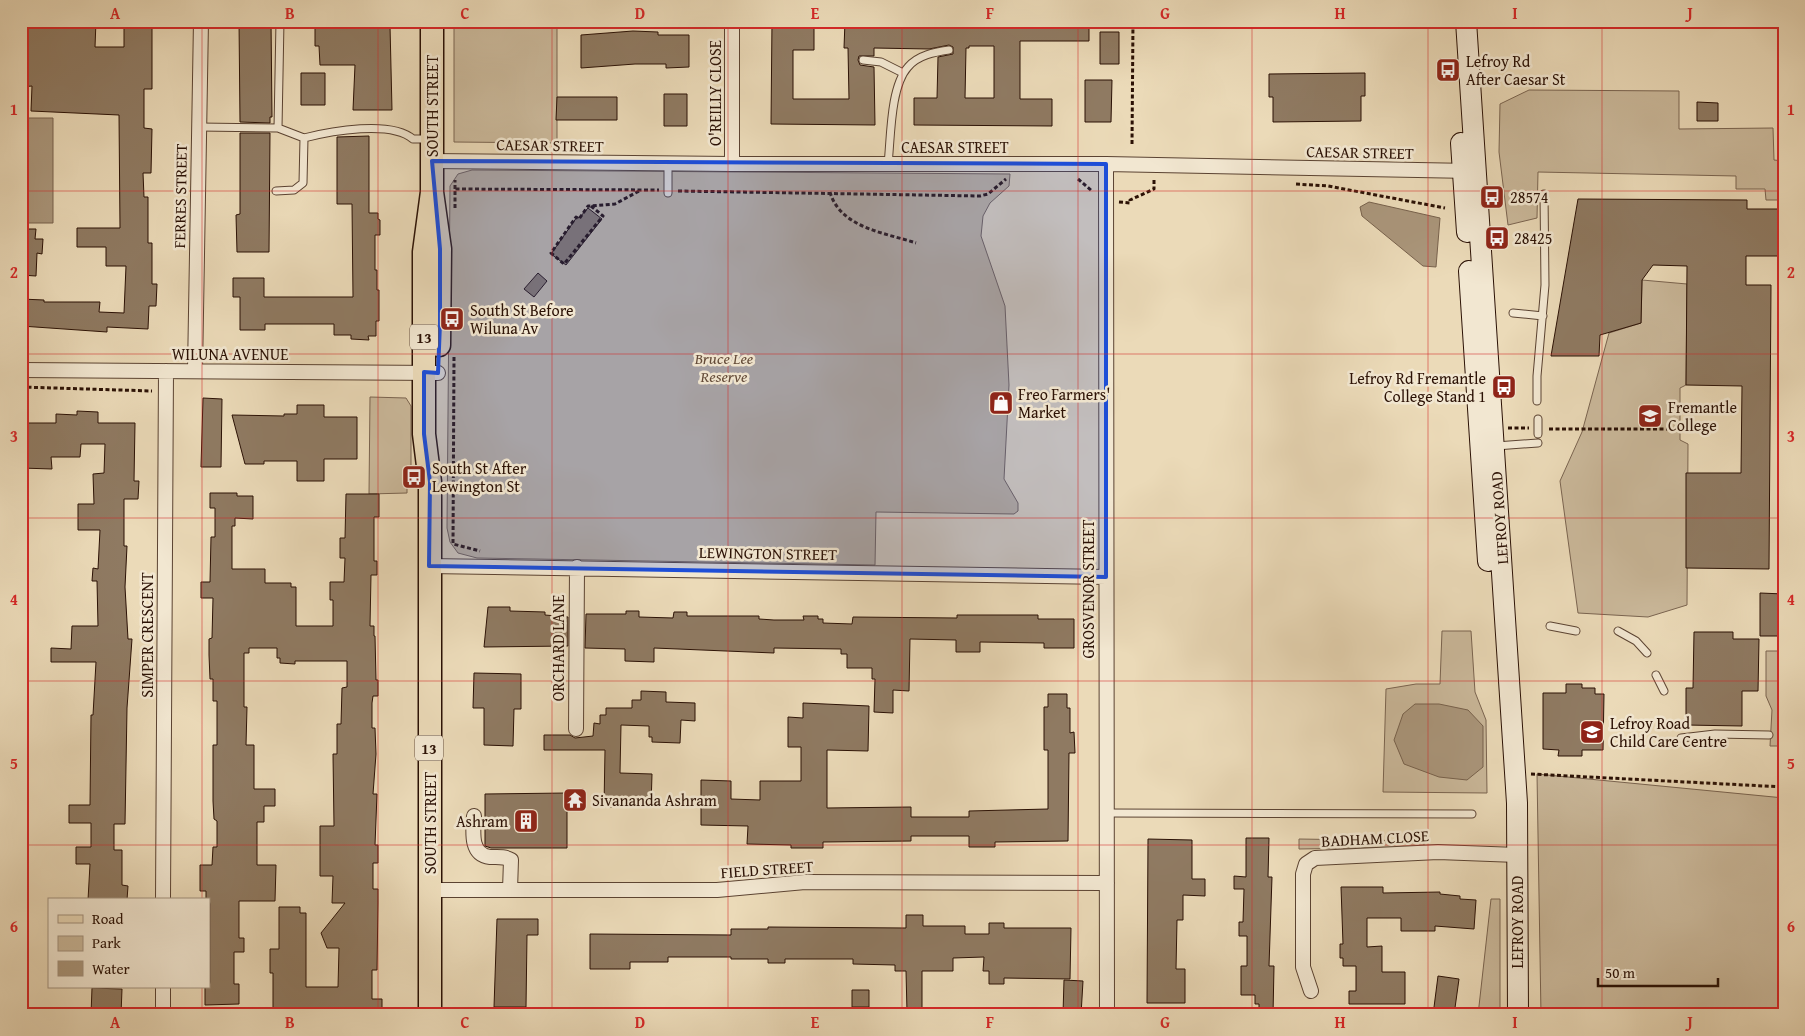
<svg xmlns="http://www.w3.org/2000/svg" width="1805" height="1036" font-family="'Gentium Book Plus',serif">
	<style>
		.green { fill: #cab89a; stroke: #7a6450 }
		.water { fill: #aa967b; stroke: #77614c }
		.building { fill: #8f7a62; stroke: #2b1105; fill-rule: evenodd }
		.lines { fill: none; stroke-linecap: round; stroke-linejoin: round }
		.lane-casing { stroke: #5b4332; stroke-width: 9 }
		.street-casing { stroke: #5b4332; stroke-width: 16 }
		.secondary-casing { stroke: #2b1105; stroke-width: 22 }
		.primary-casing { stroke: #2b1105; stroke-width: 25 }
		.path { stroke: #2b1105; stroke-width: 3; stroke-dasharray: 4 2.5; stroke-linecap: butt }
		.lane { stroke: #f2e7d1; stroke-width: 7 }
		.street { stroke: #f2e7d1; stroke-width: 14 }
		.secondary { stroke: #f2e7d1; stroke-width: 20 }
		.primary { stroke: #ebdab8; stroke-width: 22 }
		.marked { fill: #1d4ed8; fill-opacity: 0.2; stroke: #1d4ed8; stroke-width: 4; stroke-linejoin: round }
		.grid { fill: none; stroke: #d62828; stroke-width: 1; stroke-opacity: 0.55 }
		.labels { text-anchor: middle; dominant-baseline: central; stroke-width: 5; stroke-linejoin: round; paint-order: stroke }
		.shield { fill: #f2e7d1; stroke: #675142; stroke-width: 1 }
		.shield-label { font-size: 15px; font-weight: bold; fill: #2b1105 }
		.poi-label { font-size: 16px; fill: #2b1105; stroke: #f2e7d1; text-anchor: start }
		.street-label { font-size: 16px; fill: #2b1105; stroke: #f2e7d1 }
		.park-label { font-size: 16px; font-style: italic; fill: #634b39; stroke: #f2e7d1 }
		.neatline { fill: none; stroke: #d62828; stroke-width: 2 }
		.grid-label { font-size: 16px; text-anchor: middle; font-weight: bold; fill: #d62828 }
	</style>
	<rect width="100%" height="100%" fill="#ebdab8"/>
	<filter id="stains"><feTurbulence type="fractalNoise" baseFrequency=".004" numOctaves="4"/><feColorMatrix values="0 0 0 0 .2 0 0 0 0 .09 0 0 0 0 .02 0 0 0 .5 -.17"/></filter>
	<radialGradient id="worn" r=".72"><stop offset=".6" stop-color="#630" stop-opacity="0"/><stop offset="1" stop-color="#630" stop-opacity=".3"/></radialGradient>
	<path class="green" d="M454 21H557V143L454 142Z
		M1529 90 1679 91V129L1773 128 1774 160 1784 161V200H1766L1765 189H1736V176L1538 172 1537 218 1508 225 1499 152 1500 104Z
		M472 170 1010 174 1009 186 990 203 983 216 981 236 1005 306 1009 385 1004 479 1018 503V511L1014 514 876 512 875 565 477 558 458 553 450 542 447 528 450 186 458 174Z
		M1642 280 1687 284 1686 385 1680 388V440L1688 444 1687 605 1648 617 1578 613 1560 481 1582 432 1609 333 1641 323Z
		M370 397 406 398 411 406V469L407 475V493L369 494Z
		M1442 631H1471L1475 692 1486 720 1487 793 1383 792 1386 689 1416 684H1440Z
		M1766 651H1784V746H1770L1772 710 1766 696Z
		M1537 774 1784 798V1015H1541Z
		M1299 839 1424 841V847L1299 849Z
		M1491 899H1500V1015H1478Z"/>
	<path class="water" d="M21 118H53V223H21Z
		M1369 202 1440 218 1436 267 1423 266 1362 216 1360 207Z
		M1415 704H1439L1468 710 1483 726V767L1467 780 1439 777 1404 764 1394 740 1403 714Z"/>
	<path class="building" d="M21 21H96L95 47H124V21H152V89H144V128L152 129 151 173H143L144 197H148V243H152V284H157L156 306H149L148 329 107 327V332L21 326V299L44 300V302H100L99 312 124 313 126 266H106V247H77V228H120L119 115 31 111 32 86 21 87Z
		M239 21H271L272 117H270V123L240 122Z
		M772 21H814V50H793V99H849L848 48H844L845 21H1089V41H1020V99H1052V126L914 125V98H937L938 57 953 54V47L949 45 929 49 874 48V56H859L858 60 860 65 874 67 875 125 771 124ZM969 46H994V98H965L966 48H969Z
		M315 26H390L392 110H353L355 65H320L319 46H315Z
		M633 31 658 32V35H689V67L666 68V64H635L581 68V35Z
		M1100 32H1119V64H1100Z
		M301 73H325V105H301Z
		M1365 73V96H1361V121L1273 122V97H1269V74Z
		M1085 80H1112L1111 122H1085Z
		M664 94H687V126H664Z
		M557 97H617V120H556Z
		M1697 102 1718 103V121H1697Z
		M240 133H270L269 252H237L236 215 240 214Z
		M369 136V213H378V219L380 220V235H375V270H377V290H379V321H376V336H368L369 340 351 339V335H334V324H265V330H240V297H233V278H264V297H353L352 204H337V137Z
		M1578 199 1747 200V209H1784V256H1746V285H1771L1769 569 1686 568V473H1741L1742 386 1686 385 1687 266 1653 265 1642 280 1641 323 1600 335 1599 356H1551Z
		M588 208 602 219 566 265 551 254 577 217 579 218Z
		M21 229H36L35 239H43L42 254 37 253 36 276 21 275Z
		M538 273 547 281 534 297 524 289Z
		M203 398 222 399 221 467H201Z
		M297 405H324V417H357V459H324V481H297V461H264V464H245L232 415 284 416V414H297Z
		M77 411 98 412V423H135L134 481H139L138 499H124V546H127L125 587 128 639H132L127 708 125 824H114V850H122V885L128 886 127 900H88L90 864H76V847H91V823H69V805H90L91 715H93L96 662H51V648L71 649 72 626H98L97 581H92L93 568 98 569 100 530H78V504H94L93 474 104 473 105 444H81L80 457H51L52 469 21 468V423H56V414L77 415Z
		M210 493H237V496H253V519L235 518V526H232V569H265V583H291V587H296V626H333V600H330V582H344L345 558H340V538H345L346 494H379V517H374V561H377V575H371L370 626H374V636H375L376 680H378V696H373L372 703V728H375L376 754 373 794H377L375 845H378V863H373V889H378V903L377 970H372V999H382V1015H273V973H270V949H279V907H300V913H306V987H338L339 948H327L321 933 345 903H332L333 876H320V826H334L333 754H337V724H341L342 688 347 687V661H295V664L280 663V658H277V648H249V653H244V707H247L246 745H254V789H275V806H264V822H257V865H276L275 901H239V938H244V952H234V984H239V1004L205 1005V987H209L210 982V904L209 900H206V891H200V865H212L213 847H217V821L214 819 213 801V745H217V701H213V679H210L209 655V639L212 638 213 598H201V582H210L211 537H215V508H210Z
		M1760 593 1784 594V636H1760Z
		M488 607H510V611L545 612V615L568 617V646L484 647Z
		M626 611H639V617L673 618 674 612H687V616H759V619L774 620H804L803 616H818V619H823V623L852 624 853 617 957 618V615H1038V619H1074V648H1044V643L980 642V652H956V640L910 639 909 691 893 690V713L874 712 875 679H872V668H847V654H841V649L774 648V653L654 648V662L625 661V649L585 648 586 614H626Z
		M1694 632H1733V639H1759L1758 691H1742V726L1686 725V688H1693Z
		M474 673 521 674V709H514L513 746 484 745V708H473Z
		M1566 684H1582V688H1595V694H1604L1603 750H1582V756H1558L1559 750 1543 749V693H1566Z
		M641 691 666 692V702L695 703V721L681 720 680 743 652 742V737H649V726L621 725 620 773 652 774 651 807H604L605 750H544V735H570L575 738 593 736 594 723 600 724V715H606V708H632V700H641Z
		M1048 694H1067V708H1070V733L1074 732 1075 753H1069L1068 841 995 842V847H969V836H911V841L823 842V848H791V845L747 844 748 826 701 825V780L731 781V799L760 800V781H801V747H788V717L803 718V703L869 706 868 751 827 750V808L911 807V817H969V811L1048 809V750H1044V707H1048Z
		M567 793V848H491L485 846V794Z
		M1246 838H1269L1268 877H1272L1269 966H1274L1273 1015H1259V1004H1255V995H1241V966H1247V936H1239V922H1243L1244 889H1234V876L1246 877Z
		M1148 839 1192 840V879H1205V896L1183 895V920H1177L1176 969H1185V1003H1147Z
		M1341 887H1383V893L1440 892V894L1460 896V899L1476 900 1474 929 1435 926V931H1401V918H1367V947L1382 946V972H1405V1004H1349V991H1356V966H1343V958H1340V944H1343Z
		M906 915H923V926H965V934H989V923H1004V928H1071L1070 979 1004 978V984H989V971H983L984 957 953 958V971H922V1012H907L906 971H895V965L853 964V959H785V963H768V959H731V957H668V962H630V969H590V934L731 935V929H768V927L906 928Z
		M497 919H538V935H527L526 1007H494Z
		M1438 976 1459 979 1454 1015H1433Z
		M1064 980 1083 981 1081 1015 1063 1014Z
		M92 988 122 989 121 1015H91Z
		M852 990H869V1007H852Z"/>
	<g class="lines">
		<defs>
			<path id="lane" d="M863 60 881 62 903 73
				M199 127 278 128 280 21
				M304 138C331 131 391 120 413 139H430
				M668 164V193
				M888 164C891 138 890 87 908 67 918 55 935 52 949 50
				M276 191 294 190 303 183 304 138 278 128
				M1513 313 1543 316
				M1537 401V376L1545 285 1544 194
				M1538 419V434
				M1496 446 1538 443
				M1550 626 1576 631
				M1618 631 1636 641 1647 653
				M1656 675 1664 691
				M1681 738 1715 734 1769 735
				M1106 813 1472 814
				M1783 956 1784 955"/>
			<path id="street" d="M732 21V164
				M432 161 732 164H1106L1471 171
				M1106 164 1107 1015
				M21 370 438 373
				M195 371 201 21
				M429 566 1106 577
				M576 729 577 567
				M474 816C473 832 470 855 490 857 498 857 504 856 511 860L510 890
				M430 890H717L805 882 1107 883
				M163 900 166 371
				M1311 991 1303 967V874L1306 864 1315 858 1438 852 1517 855
				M163 1015V987"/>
			<path id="secondary" d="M1466 21 1517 803 1518 1015
				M1461 143 1467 232
				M1469 271 1488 561"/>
			<path id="primary" d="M432 21V192L440 249 439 345
				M430 1015V482L424 434V252L432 192"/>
		</defs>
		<use href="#lane" class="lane-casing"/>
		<use href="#street" class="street-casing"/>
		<use href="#secondary" class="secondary-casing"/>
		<use href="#primary" class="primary-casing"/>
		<path class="path" d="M1132 144 1133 21
			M1078 179 1092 191
			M1296 184 1328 186 1445 208
			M455 189V180
			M678 191 980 196 988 194 1006 179
			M830 192C840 228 886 233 916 243
			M1119 202 1130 203V200L1154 189V178
			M591 206 603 216 564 264 551 253 576 217 579 219 588 206H591L615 204 639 191
			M455 208V189L659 190
			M454 357 453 544 480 551
			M21 387 152 391
			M1508 428H1529
			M1549 429H1682
			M1531 774 1784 787"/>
		<use href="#lane" class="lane"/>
		<use href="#street" class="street"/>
		<use href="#secondary" class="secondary"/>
		<use href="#primary" class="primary"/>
	</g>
	<path class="marked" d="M432 161 1106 164V577L429 566 430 482 424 434V372L438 373 440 323V249Z"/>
	<path class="grid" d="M202 21V900M378 21V1015M552 21V1015M728 21V1015M902 21V1015M1078 21V1015M1252 21V1015M1428 21V1015M1602 21V1015M21 191H1784M21 354H1784M21 518H1784M21 681H1784M21 845H1784M202 987V1015"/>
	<defs>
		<symbol id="bus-square" viewBox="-11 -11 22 22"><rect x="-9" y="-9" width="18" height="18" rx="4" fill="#8f2418" stroke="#f2e7d1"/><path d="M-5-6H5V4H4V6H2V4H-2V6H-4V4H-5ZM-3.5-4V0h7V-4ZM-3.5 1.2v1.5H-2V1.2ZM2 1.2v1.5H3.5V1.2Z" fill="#fff"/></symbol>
		<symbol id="shop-square" viewBox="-11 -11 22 22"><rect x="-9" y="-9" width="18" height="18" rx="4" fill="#8f2418" stroke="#f2e7d1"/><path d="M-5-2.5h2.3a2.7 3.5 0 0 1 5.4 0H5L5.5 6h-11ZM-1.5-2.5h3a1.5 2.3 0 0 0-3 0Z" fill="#fff"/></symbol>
		<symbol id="school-square" viewBox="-11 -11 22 22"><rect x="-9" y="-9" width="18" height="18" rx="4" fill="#8f2418" stroke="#f2e7d1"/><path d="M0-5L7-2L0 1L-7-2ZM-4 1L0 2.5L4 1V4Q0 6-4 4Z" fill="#fff"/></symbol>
		<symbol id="temple-square" viewBox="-11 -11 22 22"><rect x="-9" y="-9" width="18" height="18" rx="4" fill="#8f2418" stroke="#f2e7d1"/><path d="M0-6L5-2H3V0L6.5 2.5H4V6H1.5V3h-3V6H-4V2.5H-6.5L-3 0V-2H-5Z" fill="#fff"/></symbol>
		<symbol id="building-square" viewBox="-11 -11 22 22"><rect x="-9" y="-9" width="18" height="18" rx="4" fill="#8f2418" stroke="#f2e7d1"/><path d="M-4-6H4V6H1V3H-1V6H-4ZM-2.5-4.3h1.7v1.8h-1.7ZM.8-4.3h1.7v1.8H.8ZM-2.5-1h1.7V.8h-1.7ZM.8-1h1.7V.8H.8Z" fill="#fff"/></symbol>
	</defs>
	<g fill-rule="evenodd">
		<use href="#bus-square" x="1434" y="56" width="28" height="28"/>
		<use href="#bus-square" x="1478" y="183" width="28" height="28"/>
		<use href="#bus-square" x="1483" y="224" width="28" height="28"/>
		<use href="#bus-square" x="438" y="305" width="28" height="28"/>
		<use href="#bus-square" x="1490" y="373" width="28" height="28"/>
		<use href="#shop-square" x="987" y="389" width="28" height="28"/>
		<use href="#school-square" x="1636" y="402" width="28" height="28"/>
		<use href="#bus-square" x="400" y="463" width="28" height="28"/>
		<use href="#school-square" x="1578" y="718" width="28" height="28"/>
		<use href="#temple-square" x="561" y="786" width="28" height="28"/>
		<use href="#building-square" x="512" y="807" width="28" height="28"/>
	</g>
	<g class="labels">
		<g class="shield">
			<rect x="410" y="324.5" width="28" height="25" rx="4"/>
			<rect x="415" y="735.5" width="28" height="25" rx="4"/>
		</g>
		<g class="shield-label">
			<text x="424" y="337">13</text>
			<text x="429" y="748">13</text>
		</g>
		<g class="poi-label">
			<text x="1466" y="61">Lefroy Rd<tspan x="1466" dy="18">After Caesar St</tspan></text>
			<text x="1510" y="197">28574</text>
			<text x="1514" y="238">28425</text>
			<text x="470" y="310">South St Before<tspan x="470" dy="18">Wiluna Av</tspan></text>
			<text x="1486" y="378" text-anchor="end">Lefroy Rd Fremantle<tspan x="1486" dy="18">College Stand 1</tspan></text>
			<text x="1018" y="394">Freo Farmers'<tspan x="1018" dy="18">Market</tspan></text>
			<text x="1668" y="407">Fremantle<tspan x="1668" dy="18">College</tspan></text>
			<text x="432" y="468">South St After<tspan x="432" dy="18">Lewington St</tspan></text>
			<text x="1610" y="723">Lefroy Road<tspan x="1610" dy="18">Child Care Centre</tspan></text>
			<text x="592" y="800">Sivananda Ashram</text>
			<text x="508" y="821" text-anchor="end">Ashram</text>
		</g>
		<g class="street-label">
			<text transform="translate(715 93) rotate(-90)">O'REILLY CLOSE</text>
			<text transform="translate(432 106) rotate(-90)">SOUTH STREET</text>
			<text transform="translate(550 145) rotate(1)">CAESAR STREET</text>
			<text x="955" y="147">CAESAR STREET</text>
			<text transform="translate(1360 152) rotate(1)">CAESAR STREET</text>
			<text transform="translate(180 196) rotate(-89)">FERRES STREET</text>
			<text x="230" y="354">WILUNA AVENUE</text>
			<text transform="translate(1499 518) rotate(-94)">LEFROY ROAD</text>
			<text transform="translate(768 553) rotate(1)">LEWINGTON STREET</text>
			<text transform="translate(1088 589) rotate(-90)">GROSVENOR STREET</text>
			<text transform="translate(147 635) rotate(-90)">SIMPER CRESCENT</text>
			<text transform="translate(558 648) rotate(-90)">ORCHARD LANE</text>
			<text transform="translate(430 823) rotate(-90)">SOUTH STREET</text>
			<text transform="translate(1375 838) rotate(-3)">BADHAM CLOSE</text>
			<text transform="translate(767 869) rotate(-4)">FIELD STREET</text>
			<text transform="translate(1517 922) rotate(-90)">LEFROY ROAD</text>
		</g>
		<g class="park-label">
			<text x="724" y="358">Bruce Lee<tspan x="724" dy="18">Reserve</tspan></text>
		</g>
	</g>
	<rect width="1805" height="1036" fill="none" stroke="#ebdab8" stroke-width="55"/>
	<rect x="48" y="898" width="162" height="90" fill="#f2e7d1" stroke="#a2917f"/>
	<rect x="58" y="915" width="25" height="8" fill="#ebdab8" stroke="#a2917f"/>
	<text x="92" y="924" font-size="15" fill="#2b1105">Road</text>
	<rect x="58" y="936" width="25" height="15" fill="#cab89a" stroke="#a2917f"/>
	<text x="92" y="948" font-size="15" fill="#2b1105">Park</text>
	<rect x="58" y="961" width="25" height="15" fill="#aa967b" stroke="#a2917f"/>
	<text x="92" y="974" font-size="15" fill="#2b1105">Water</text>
	<path d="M1598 978v8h120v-8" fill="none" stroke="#2b1105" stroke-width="2.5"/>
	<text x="1605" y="978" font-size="15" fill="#2b1105" stroke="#f2e7d1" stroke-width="4" paint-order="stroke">50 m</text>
	<rect x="28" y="28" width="1750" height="980" class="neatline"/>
	<g class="grid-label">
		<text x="115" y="19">A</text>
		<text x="290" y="19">B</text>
		<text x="465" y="19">C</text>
		<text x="640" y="19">D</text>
		<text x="815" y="19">E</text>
		<text x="990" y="19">F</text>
		<text x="1165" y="19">G</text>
		<text x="1340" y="19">H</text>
		<text x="1515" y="19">I</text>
		<text x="1690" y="19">J</text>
		<text x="14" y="115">1</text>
		<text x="1791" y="115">1</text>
		<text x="14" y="278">2</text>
		<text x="1791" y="278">2</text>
		<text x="14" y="442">3</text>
		<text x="1791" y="442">3</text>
		<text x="14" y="605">4</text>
		<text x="1791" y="605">4</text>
		<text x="14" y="769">5</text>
		<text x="1791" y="769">5</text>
		<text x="14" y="932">6</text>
		<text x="1791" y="932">6</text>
		<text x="115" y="1028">A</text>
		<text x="290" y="1028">B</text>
		<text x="465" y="1028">C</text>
		<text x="640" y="1028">D</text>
		<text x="815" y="1028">E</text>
		<text x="990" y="1028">F</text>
		<text x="1165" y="1028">G</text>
		<text x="1340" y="1028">H</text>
		<text x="1515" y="1028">I</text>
		<text x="1690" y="1028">J</text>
	</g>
	<rect width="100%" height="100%" filter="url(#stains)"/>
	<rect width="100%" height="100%" fill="url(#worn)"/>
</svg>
